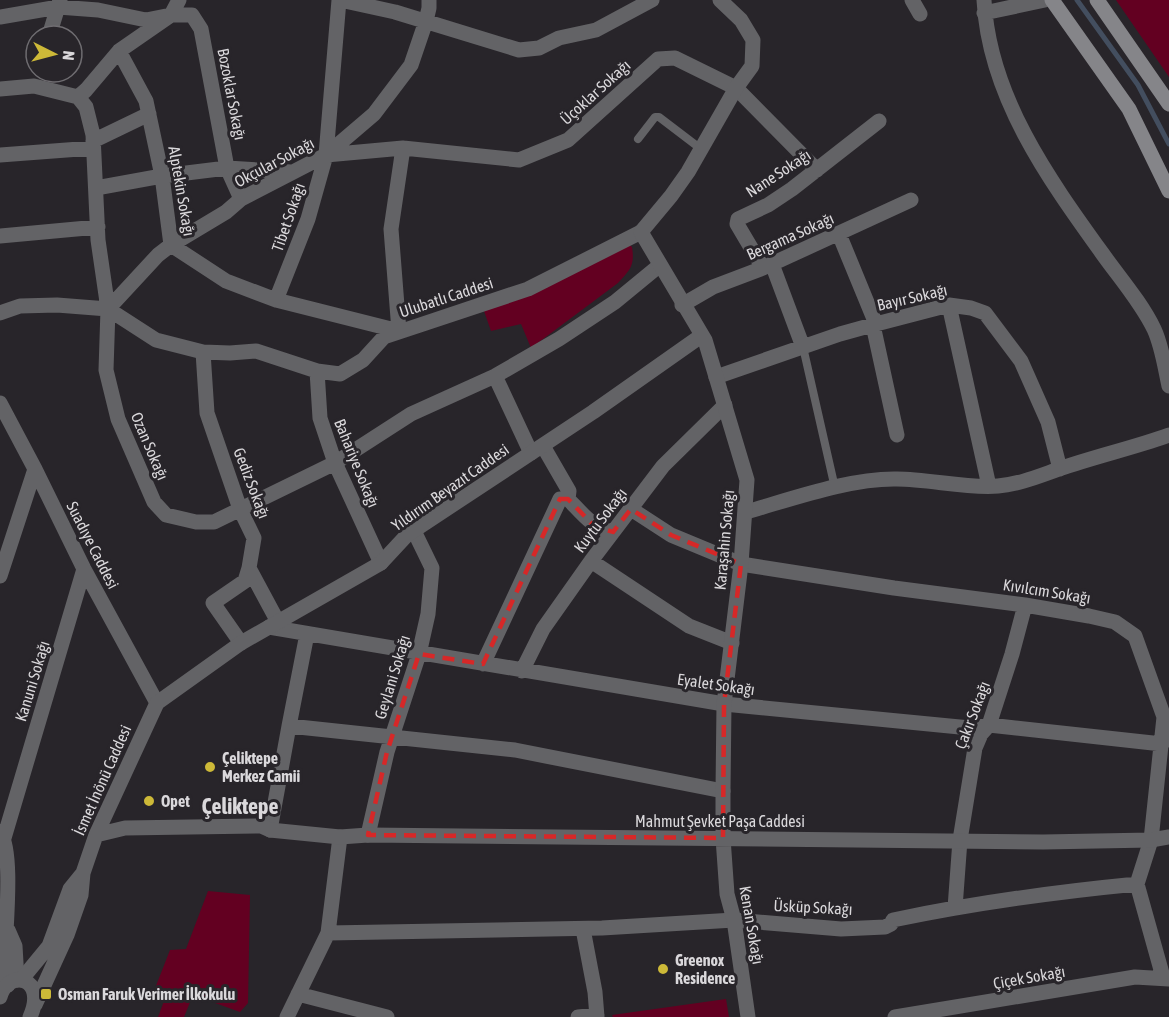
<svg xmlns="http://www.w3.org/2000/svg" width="1169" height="1017" font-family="'Asap Condensed',sans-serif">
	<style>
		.green { fill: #630021 }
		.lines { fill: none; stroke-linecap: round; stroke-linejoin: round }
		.stream { stroke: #434e5f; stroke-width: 5 }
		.service { stroke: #636366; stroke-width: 8 }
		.minor { stroke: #636366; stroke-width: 15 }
		.tertiary { stroke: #636366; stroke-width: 15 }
		.secondary { stroke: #858589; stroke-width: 15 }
		.marked { fill: none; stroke: #d62828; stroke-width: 4.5; stroke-dasharray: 12 8; stroke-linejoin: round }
		.poi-dot { fill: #cdb938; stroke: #28252a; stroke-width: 2 }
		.labels { text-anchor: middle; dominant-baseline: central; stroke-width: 6; stroke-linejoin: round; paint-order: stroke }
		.street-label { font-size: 16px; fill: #dad8db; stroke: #28252a }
		.poi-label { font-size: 16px; font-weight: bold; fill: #dad8db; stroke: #28252a; text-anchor: start }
		.district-label { font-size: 22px; font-weight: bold; fill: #dad8db; stroke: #28252a }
	</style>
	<rect width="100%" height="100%" fill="#28252a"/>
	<path class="green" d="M1116 0H1169V77Z
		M627 243 632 247C635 266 630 270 618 283L531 348 521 324 491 331 484 311Z
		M208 891 250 895 248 1003 240 1012 193 995 184 1017H158L164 1001 152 996 170 950 186 949Z
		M726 999 729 1017H613L612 1015Z"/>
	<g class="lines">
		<path class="stream" d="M1077 0 1138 85 1169 144"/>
		<path class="service" d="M638 139 655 117H659L701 149
			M803 347 835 488"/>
		<path class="minor" d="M340 0 395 12 519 50 539 48 559 38 596 30 652 0
			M912 0 920 14
			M984 0C989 96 1048 178 1102 253 1119 277 1141 302 1154 329 1162 346 1165 368 1169 386
			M984 13 1045 0
			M0 17 58 7 98 10 146 20 171 15H192L201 29 227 168 241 199
			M49 36 60 0
			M119 51 146 101 162 176 171 245 226 281 276 300 399 331 391 229 403 148
			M0 89 34 86 78 97 86 107 93 135 98 240 108 309 106 370 118 419 154 502 166 515 196 522H214L335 463 411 414 495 376 559 339 615 302 660 265
			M78 97 86 90 119 51 171 15 179 0
			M93 141 149 114
			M0 155 93 148
			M326 155 403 148 519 160 568 140 658 59 675 58 736 88 817 170
			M96 188 162 176 227 168 291 172
			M839 234 876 324
			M0 236 98 227
			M772 264 803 347
			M763 268 737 224 738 219 768 205 792 189 879 121
			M276 300 308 219 326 155 339 0
			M682 305 713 287 763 268 911 200
			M949 305 989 486
			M108 309 158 255 171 245 226 212 241 199 326 155 374 114 411 65 426 21 429 8V0
			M0 313 20 306 57 305 108 309 156 340 203 352 230 353 256 351 317 371 340 374 363 360 384 337 528 289 641 232
			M873 325 897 435
			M203 352 207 413 240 509 254 538 249 568 278 622
			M317 371 320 418 335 463 381 563
			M495 376 531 453
			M716 377 840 334 876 324 949 305 971 308 985 313 1021 361 1048 422 1060 469
			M0 403 35 469 84 569 157 703
			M543 446 569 491 568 499C582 513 592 528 613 532
			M746 512C792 499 850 478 897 479 929 479 968 489 998 486 1020 484 1039 476 1059 469 1096 456 1133 448 1169 435
			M591 561 689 626 732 643
			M0 576 35 469
			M269 627 724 704 970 728 989 725 1162 744
			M241 643 213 603 245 581 249 568
			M483 664 560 499H568
			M522 671 543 629 591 561 663 466 725 405
			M289 726 307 634
			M270 830 289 726 515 750 723 791
			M0 832C14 853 5 930 5 957 5 966 7 976 8 985
			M368 835 387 752 419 654 428 614 432 568 414 531
			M4 838 84 569
			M1137 884 1163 977
			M955 908 960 840 975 748 981 734 989 725 1012 654 1025 605
			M583 929 595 992 597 1017
			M8 930 15 946 17 980
			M328 933 602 928 734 920 841 929 885 927 891 924 893 920C974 903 1055 892 1137 884L1151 840 1164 717 1135 636 1115 622 1089 616 1025 605 894 588 741 564 671 535 631 509
			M298 994 387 1017
			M287 1017 328 933 340 837
			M578 1017 597 1015
			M895 1017 1135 977 1169 979"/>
		<path class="tertiary" d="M720 0 741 20 753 40 752 66 736 88 688 172 671 196 641 232 705 340 747 480 741 564 724 704 723 791V838L727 894 734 920 748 1017
			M96 835 125 828 261 826 270 830 340 837 368 835 1043 842 1151 840 1169 837
			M21 980 49 946 70 889 83 873
			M0 997C8 968 48 977 30 1017
			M35 1005 67 935 81 895 83 873 96 835 157 703 241 643 381 563 407 535 593 412 701 336"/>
		<path class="secondary" d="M1052 0 1129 109 1169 191
			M1097 0 1169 104"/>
	</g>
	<path class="marked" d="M560 499H568L593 525 613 532 631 509 671 535 741 564 724 704 723 838 368 835 387 752 419 654 483 664Z"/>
	<g class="poi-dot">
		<circle cx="210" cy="767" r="6"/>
		<circle cx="149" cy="801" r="6"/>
		<circle cx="663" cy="969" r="6"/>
		<rect x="40" y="988" width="12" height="12" rx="3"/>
	</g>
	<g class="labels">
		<g class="street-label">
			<text transform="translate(595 92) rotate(-42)">Üçoklar Sokağı</text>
			<text transform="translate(232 94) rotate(79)">Bozoklar Sokağı</text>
			<text transform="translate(274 162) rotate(-28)">Okçular Sokağı</text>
			<text transform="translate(778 173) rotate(-33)">Nane Sokağı</text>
			<text transform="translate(182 191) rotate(80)">Alptekin Sokağı</text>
			<text transform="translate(288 217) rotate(-71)">Tibet Sokağı</text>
			<text transform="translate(790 236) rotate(-24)">Bergama Sokağı</text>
			<text transform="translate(446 297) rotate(-18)">Ulubatlı Caddesi</text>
			<text transform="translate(912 297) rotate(-13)">Bayır Sokağı</text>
			<text transform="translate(150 446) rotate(67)">Ozan Sokağı</text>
			<text transform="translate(357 463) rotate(68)">Bahariye Sokağı</text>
			<text transform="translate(252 483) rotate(69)">Gediz Sokağı</text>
			<text transform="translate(450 487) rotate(-35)">Yıldırım Beyazıt Caddesi</text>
			<text transform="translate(600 520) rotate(-53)">Kuytu Sokağı</text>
			<text transform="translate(724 540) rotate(-85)">Karaşahin Sokağı</text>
			<text transform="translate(93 545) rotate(63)">Suadıye Caddesi</text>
			<text transform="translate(1047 591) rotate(9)">Kıvılcım Sokağı</text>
			<text transform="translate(392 677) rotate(-73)">Geylani Sokağı</text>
			<text transform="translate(32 681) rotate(-73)">Kanuni Sokağı</text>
			<text transform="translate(716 684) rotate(8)">Eyalet Sokağı</text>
			<text transform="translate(972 715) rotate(-69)">Çakır Sokağı</text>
			<text transform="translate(102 780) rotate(-66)">İsmet İnönü Caddesi</text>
			<text x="720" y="821">Mahmut Şevket Paşa Caddesi</text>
			<text transform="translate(813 907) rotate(3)">Üsküp Sokağı</text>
			<text transform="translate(752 925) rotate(80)">Kenan Sokağı</text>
			<text transform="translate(1029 977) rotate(-10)">Çiçek Sokağı</text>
		</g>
		<g class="poi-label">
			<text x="222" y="758">Çeliktepe<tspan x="222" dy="18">Merkez Camii</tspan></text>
			<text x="161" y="801">Opet</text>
			<text x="675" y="960">Greenox<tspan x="675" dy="18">Residence</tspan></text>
			<text x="58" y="994">Osman Faruk Verimer İlkokulu</text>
		</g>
		<g class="district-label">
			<text x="240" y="806">Çeliktepe</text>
		</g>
	</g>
	<g transform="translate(54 54) rotate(96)"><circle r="28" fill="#28252a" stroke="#6f6d71" stroke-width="1.5"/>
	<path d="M0-4.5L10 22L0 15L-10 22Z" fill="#cdb938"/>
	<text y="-9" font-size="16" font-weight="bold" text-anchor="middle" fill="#dad8db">N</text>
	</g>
</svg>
